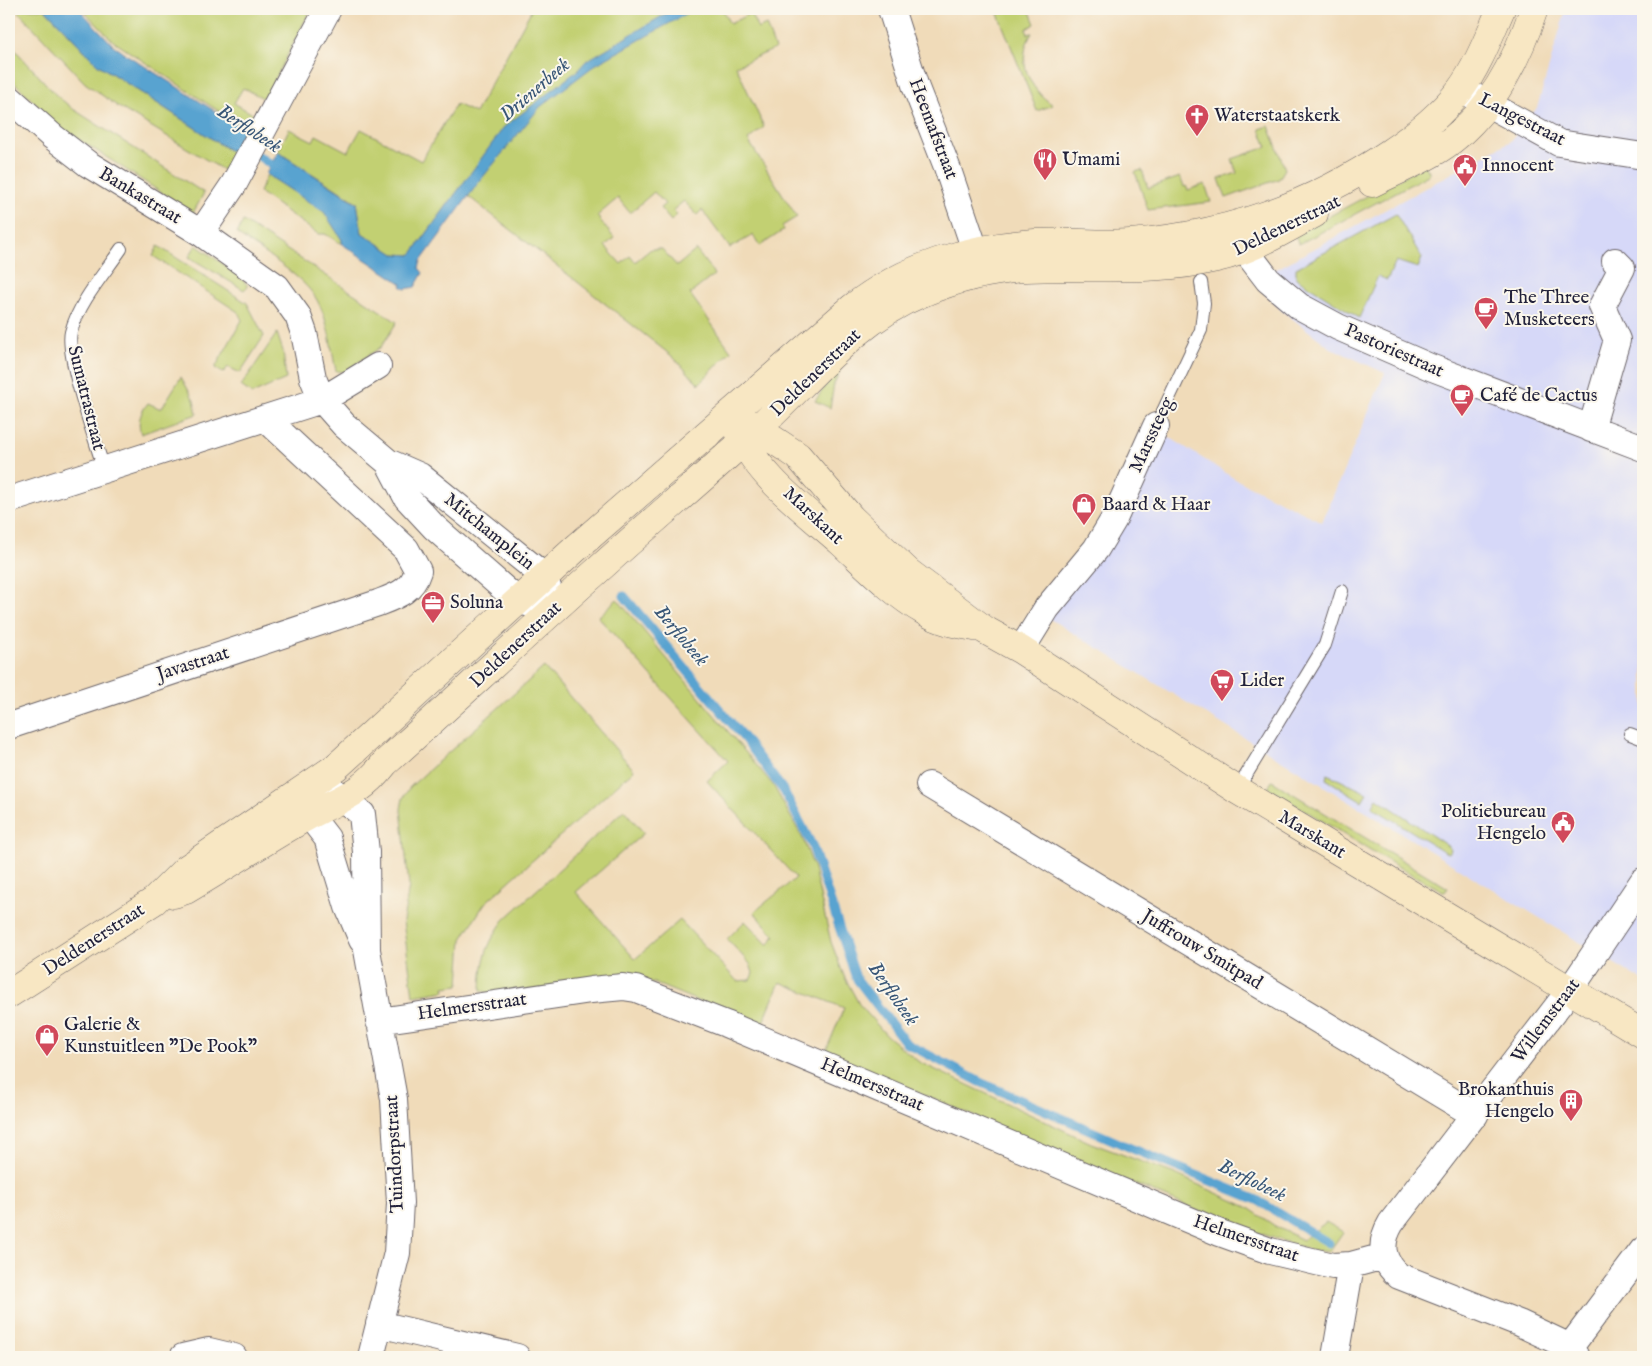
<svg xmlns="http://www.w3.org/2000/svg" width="1652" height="1366" font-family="'IM FELL English',serif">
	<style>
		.built { fill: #d6d8f8 }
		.green { fill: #c2d072; stroke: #727956 }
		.water { fill: #59a3d0; stroke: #3e6286 }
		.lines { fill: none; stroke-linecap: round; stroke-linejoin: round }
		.stream { stroke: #59a3d0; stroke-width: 9 }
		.lane-casing { stroke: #6a6367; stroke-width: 14 }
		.street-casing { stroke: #6a6367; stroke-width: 28 }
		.secondary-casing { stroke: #6a6367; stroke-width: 29 }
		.lane { stroke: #fff; stroke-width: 12 }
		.street { stroke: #fff; stroke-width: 26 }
		.secondary { stroke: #f8e7c3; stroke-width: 28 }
		.labels { text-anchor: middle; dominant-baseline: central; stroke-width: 4; stroke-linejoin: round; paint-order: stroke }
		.poi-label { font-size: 19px; fill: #22223b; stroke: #fbf7ec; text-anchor: start }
		.street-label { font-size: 19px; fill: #22223b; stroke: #fbf7ec }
		.water-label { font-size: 20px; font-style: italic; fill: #385677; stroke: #fbf7ec }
	</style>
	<rect width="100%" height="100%" fill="#fbf7ec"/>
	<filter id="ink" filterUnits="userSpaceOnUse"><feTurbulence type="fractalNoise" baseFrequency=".02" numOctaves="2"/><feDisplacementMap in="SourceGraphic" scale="10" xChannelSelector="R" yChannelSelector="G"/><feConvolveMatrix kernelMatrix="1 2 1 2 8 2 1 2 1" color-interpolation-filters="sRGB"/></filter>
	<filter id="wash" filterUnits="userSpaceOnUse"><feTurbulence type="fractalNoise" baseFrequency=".0096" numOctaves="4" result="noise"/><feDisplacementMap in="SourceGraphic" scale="20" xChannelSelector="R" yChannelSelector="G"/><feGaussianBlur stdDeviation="1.12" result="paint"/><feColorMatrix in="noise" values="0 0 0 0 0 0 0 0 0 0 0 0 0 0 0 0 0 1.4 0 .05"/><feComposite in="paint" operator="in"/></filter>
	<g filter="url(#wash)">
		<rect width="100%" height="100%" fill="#f0dbb9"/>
		<path class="built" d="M1566 9H1643V981L1032 608 1088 542 1150 425 1235 479 1322 522 1385 373 1331 348 1281 310 1253 282 1511 141 1537 108Z"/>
		<path class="green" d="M16 9H45L97 64 235 154 225 171 117 106 85 83Z
			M82 9H311L265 99 243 88 234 103 256 116 247 130 113 41Z
			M532 9H722L730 24 750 13 758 29 766 25 775 49 736 66 764 127 748 140 797 217 782 226 784 230 760 246 753 235 730 248 702 210 697 215 684 201 673 210 677 215 671 221 660 208 665 204 654 192 630 213 618 198 597 216 614 238 605 246 621 264 630 256 635 262 651 249H662L677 266 696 250 712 271 714 275 690 294 731 351 699 384 673 357 459 189 411 255 394 254 362 233 357 202 278 152 289 129 313 141 316 135 348 152 361 129 421 161 456 104 475 113Z
			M996 9H1029L1035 24 1026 29 1028 34 1032 33C1015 60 1029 89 1053 105L1037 111Z
			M9 43 56 95 73 109 204 193 193 213 58 126 9 77Z
			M1269 126 1285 169 1279 179 1226 198 1219 179 1237 173 1232 159 1267 147 1260 129Z
			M1425 165 1430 174 1299 244 1294 235Z
			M1142 170 1148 188 1180 177 1184 187 1186 186 1188 190 1205 184 1211 202 1148 210 1135 172Z
			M267 175 325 211 342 240V244L325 234H318L259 192Z
			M1396 214 1422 258 1418 268 1396 261 1387 280 1378 276 1359 318 1296 278V268Z
			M243 221 397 322 381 347 344 372 336 371C331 348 329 321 317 300 304 276 259 250 237 234Z
			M196 245 236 273 248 286 244 290 189 257Z
			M158 246 247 303 264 336 240 373 228 367 223 373 215 368 242 320 238 312 153 256Z
			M277 333 283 351 286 379 252 394 241 386Z
			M840 365 842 366 834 384 830 408 815 401Z
			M181 377 194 400 197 414 141 434C137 422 140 413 148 403L161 409Z
			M617 599 773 785 802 837 813 865 831 942 844 976 859 1004 887 1036 919 1062 1091 1143 1175 1174 1247 1207 1275 1226 1303 1240 1326 1222 1343 1232 1329 1252 1312 1250 1229 1224 825 1053 844 1008 780 982 761 1027 654 983 490 994 481 990C482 960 486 945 504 920L624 810 644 833 576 892 635 959 680 920 737 981 750 980 753 973 750 964 727 939 745 921 768 945 775 936 754 912 796 878 707 781 728 761 598 617Z
			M544 667 634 770 485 903 462 939 459 985 444 987 445 991 413 996 403 921 409 886 401 809 403 798 410 787Z
			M1327 774 1367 793 1362 801 1326 779Z
			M1272 781 1448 888 1445 892 1405 871 1268 788Z
			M1377 798 1449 847 1451 850 1449 853 1445 852 1372 807Z"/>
		<path class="water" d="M45 9H79L113 45 124 53 246 131 235 154 97 64Z
			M674 9H695L595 65 540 107 479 182 421 261 419 268 423 273 415 287 405 289 401 286 402 284 342 244V240L324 212 266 174 278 152 357 203 362 233 394 254 411 255 504 127 577 71 586 61Z"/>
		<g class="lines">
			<path class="stream" d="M254 153 281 171
				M624 596 744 738 784 791 812 845 856 978 906 1043 980 1082 1133 1149 1257 1200 1329 1243"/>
		</g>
	</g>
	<g filter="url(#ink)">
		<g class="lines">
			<defs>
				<path id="lane" d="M1156 426 1201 330 1204 303 1201 282
					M104 469C96 443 65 354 71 332 79 302 104 274 121 249
					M1630 734 1643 739
					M1237 790 1325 645 1342 591"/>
				<path id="street" d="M891 9 916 88 947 167 975 250
					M1461 89 1559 143 1643 156
					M9 98 53 137 88 164 201 233 277 287 298 316 304 333 313 378 322 400 344 425 388 462 420 476 545 577 554 609 518 601 485 572 434 527 407 498 388 462
					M201 233 234 184 328 9
					M1245 250 1268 280 1299 306 1338 327 1430 367 1643 448
					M1591 429 1617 340 1602 306 1622 268 1615 261
					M9 500 322 400 378 366
					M1021 650 1047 608 1096 549 1114 519 1156 426
					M9 726 378 603C396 596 412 591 418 571L406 549 265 418
					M320 780 362 814 366 852 367 950 394 1099 400 1203 397 1253 371 1357
					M929 785 1475 1115
					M296 798 327 838 348 907 362 940
					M379 1021 591 990 623 987 636 989 726 1024 1220 1233 1270 1251 1333 1266 1351 1265 1384 1256
					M379 1324 517 1357
					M1570 1347 1643 1250
					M183 1357 209 1351 234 1357
					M1335 1357 1351 1265
					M1576 1357 1570 1347 1519 1323 1399 1276C1381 1261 1379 1243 1391 1223L1570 990 1643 881"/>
				<path id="secondary" d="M1372 183C1398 170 1429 158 1452 140 1493 108 1518 57 1534 9
					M742 419 798 456 851 518 908 572 985 630 1021 650 1237 790 1643 1034
					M737 426C754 474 804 509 842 543 868 567 893 593 924 611 940 621 956 624 974 627
					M174 894 186 890C227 866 267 839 308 816 341 798 360 795 385 763 457 699 526 634 598 570 651 522 706 476 758 428 810 380 855 320 922 293 955 279 990 270 1026 268 1090 265 1154 273 1217 258 1252 250 1282 231 1314 214
					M9 994 154 901 186 869 336 767 575 549 852 308C906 266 967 248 1035 243 1066 241 1098 245 1130 243 1224 236 1311 206 1389 153 1416 135 1440 116 1460 90 1478 66 1489 36 1501 9"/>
			</defs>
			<use href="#lane" class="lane-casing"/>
			<use href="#street" class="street-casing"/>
			<use href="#secondary" class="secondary-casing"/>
			<use href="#lane" class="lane"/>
			<use href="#street" class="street"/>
			<use href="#secondary" class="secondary"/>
		</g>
	</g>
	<defs>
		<symbol id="church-pin" viewBox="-11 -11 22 30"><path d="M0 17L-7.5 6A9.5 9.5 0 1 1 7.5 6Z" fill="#d1495b" stroke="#fbf7ec"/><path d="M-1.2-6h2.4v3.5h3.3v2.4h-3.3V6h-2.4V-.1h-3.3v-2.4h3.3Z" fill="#fff"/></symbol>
		<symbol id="restaurant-pin" viewBox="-11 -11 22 30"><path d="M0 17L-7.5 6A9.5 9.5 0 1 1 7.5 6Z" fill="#d1495b" stroke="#fbf7ec"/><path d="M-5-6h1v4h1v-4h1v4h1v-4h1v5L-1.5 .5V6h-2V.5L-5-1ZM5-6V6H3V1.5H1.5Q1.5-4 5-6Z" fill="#fff"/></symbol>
		<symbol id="civic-pin" viewBox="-11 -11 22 30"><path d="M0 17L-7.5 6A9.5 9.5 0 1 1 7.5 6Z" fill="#d1495b" stroke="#fbf7ec"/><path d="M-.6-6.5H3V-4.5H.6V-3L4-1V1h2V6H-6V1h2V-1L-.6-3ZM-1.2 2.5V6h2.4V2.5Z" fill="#fff"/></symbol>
		<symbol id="cafe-pin" viewBox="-11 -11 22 30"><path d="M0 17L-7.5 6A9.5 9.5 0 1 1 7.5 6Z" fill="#d1495b" stroke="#fbf7ec"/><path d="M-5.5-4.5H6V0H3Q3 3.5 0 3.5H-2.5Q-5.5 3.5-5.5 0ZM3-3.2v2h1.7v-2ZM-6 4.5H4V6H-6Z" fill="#fff"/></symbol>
		<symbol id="shop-pin" viewBox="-11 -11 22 30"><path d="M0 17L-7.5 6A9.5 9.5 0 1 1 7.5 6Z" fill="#d1495b" stroke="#fbf7ec"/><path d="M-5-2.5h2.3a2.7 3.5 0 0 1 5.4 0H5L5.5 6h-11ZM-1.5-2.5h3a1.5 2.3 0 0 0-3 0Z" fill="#fff"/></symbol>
		<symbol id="office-pin" viewBox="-11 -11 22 30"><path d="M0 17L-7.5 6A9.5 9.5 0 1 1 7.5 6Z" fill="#d1495b" stroke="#fbf7ec"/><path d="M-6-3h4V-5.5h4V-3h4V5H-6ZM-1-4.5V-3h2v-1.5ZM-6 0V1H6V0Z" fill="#fff"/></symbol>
		<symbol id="supermarket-pin" viewBox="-11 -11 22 30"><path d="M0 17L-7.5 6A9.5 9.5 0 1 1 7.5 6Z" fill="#d1495b" stroke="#fbf7ec"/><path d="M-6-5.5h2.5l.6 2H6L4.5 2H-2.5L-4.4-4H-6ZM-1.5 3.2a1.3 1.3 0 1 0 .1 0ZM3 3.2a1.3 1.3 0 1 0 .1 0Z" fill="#fff"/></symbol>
		<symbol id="building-pin" viewBox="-11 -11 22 30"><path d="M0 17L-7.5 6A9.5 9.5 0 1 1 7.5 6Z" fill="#d1495b" stroke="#fbf7ec"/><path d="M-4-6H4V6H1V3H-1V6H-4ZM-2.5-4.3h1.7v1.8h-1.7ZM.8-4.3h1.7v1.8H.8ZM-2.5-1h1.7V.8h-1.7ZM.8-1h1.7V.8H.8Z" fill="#fff"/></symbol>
	</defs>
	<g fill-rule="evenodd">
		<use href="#church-pin" x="1183" y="102" width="28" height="38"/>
		<use href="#restaurant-pin" x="1031" y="146" width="28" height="38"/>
		<use href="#civic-pin" x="1451" y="152" width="28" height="38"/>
		<use href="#cafe-pin" x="1472" y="295" width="28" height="38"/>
		<use href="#cafe-pin" x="1448" y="382" width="28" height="38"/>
		<use href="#shop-pin" x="1070" y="491" width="28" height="38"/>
		<use href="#office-pin" x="419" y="589" width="28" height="38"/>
		<use href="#supermarket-pin" x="1208" y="667" width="28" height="38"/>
		<use href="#civic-pin" x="1549" y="809" width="28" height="38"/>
		<use href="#shop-pin" x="33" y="1022" width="28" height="38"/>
		<use href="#building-pin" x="1557" y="1087" width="28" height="38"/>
	</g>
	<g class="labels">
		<g class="poi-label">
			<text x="1214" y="116">Waterstaatskerk</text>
			<text x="1062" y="160">Umami</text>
			<text x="1482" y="166">Innocent</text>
			<text x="1504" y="298">The Three<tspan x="1504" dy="22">Musketeers</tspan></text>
			<text x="1480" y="396">Café de Cactus</text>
			<text x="1102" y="505">Baard &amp; Haar</text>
			<text x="450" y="603">Soluna</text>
			<text x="1240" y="681">Lider</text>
			<text x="1546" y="812" text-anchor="end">Politiebureau<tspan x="1546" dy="22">Hengelo</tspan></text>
			<text x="64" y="1025">Galerie &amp;<tspan x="64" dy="22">Kunstuitleen "De Pook"</tspan></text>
			<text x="1554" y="1090" text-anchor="end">Brokanthuis<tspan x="1554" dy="22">Hengelo</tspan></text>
		</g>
		<g class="street-label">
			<text transform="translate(1522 120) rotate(27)">Langestraat</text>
			<text transform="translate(933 129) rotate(69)">Heemafstraat</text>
			<text transform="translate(140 196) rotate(31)">Bankastraat</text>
			<text transform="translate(1287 226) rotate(-26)">Deldenerstraat</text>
			<text transform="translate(1394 351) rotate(24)">Pastoriestraat</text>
			<text transform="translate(816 373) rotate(-44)">Deldenerstraat</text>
			<text transform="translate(86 398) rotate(76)">Sumatrastraat</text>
			<text transform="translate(1152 435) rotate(-65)">Marssteeg</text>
			<text transform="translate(813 516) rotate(43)">Marskant</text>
			<text transform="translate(489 532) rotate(39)">Mitchamplein</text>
			<text transform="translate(516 645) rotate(-43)">Deldenerstraat</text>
			<text transform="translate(193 664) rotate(-18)">Javastraat</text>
			<text transform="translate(1312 835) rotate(31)">Marskant</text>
			<text transform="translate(94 940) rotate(-33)">Deldenerstraat</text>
			<text transform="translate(1202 950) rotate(31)">Juffrouw Smitpad</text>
			<text transform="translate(472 1007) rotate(-8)">Helmersstraat</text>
			<text transform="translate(1546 1021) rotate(-53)">Willemstraat</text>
			<text transform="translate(872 1085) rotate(23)">Helmersstraat</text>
			<text transform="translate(395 1154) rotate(-93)">Tuindorpstraat</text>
			<text transform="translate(1246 1239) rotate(19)">Helmersstraat</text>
		</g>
		<g class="water-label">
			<text transform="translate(535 90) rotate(-41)">Drienerbeek</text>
			<text transform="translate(249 129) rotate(33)">Berflobeek</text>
			<text transform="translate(681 636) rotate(50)">Berflobeek</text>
			<text transform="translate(893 994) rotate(55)">Berflobeek</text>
			<text transform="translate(1252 1181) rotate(26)">Berflobeek</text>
		</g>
	</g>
	<rect width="1652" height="1366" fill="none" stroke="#fbf7ec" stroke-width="30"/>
</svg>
